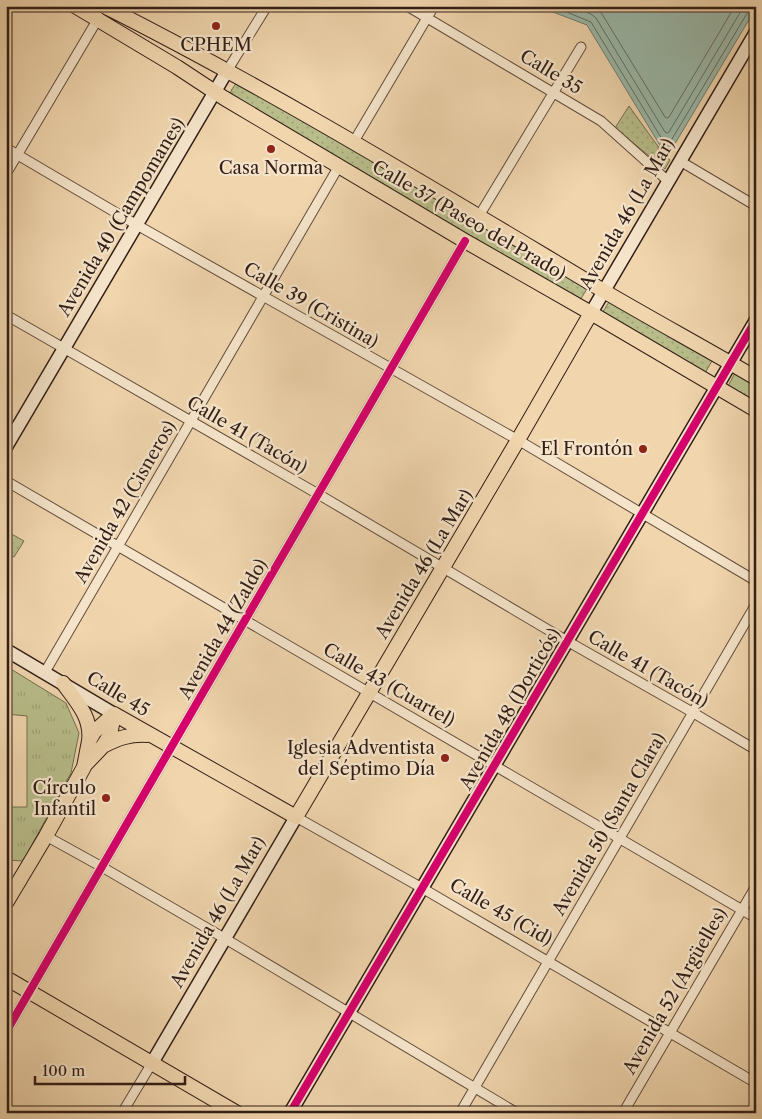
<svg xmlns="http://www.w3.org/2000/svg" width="762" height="1119" font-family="'Libre Caslon Text',serif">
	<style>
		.grass { fill: url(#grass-tufts); stroke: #756e50 }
		.park { fill: url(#park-dots); stroke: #756e50 }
		.water { fill: #9ab9aa; stroke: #707b6f }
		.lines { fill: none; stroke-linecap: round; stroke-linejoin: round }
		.shore { stroke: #666c60; stroke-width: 1 }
		.street-casing { stroke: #624c3c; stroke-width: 11 }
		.secondary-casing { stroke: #321e17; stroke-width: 15 }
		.primary-casing { stroke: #321e17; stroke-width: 16 }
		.street { stroke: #f5e4ca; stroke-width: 9 }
		.secondary { stroke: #f5e4ca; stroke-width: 12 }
		.primary { stroke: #f0d5ad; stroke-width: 14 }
		.cycleway-casing { stroke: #f5e4ca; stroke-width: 11 }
		.cycleway { stroke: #d6006c; stroke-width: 8 }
		.poi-dot { fill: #8f2418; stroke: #f5e4ca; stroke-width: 2 }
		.labels { text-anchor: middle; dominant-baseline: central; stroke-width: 4.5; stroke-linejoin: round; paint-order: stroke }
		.poi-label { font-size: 18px; fill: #321e17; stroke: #f5e4ca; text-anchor: end }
		.street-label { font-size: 18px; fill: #321e17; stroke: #f5e4ca }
	</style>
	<defs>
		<pattern id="grass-tufts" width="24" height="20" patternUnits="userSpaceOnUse" patternTransform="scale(1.25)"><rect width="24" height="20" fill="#b8bd8a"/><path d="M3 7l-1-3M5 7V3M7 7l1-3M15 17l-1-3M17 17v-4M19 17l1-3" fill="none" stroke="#9fa276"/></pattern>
		<pattern id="park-dots" width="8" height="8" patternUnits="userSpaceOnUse" patternTransform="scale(1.25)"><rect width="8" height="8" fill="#b8bd8a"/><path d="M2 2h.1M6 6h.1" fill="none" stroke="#9fa276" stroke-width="1.8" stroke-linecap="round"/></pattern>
	</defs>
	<rect width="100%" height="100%" fill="#f0d5ad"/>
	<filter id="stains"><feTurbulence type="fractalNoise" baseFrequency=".004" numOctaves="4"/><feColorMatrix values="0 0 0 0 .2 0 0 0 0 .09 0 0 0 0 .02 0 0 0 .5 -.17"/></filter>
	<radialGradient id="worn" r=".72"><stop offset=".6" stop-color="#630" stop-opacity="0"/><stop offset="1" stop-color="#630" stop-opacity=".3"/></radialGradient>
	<path class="grass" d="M735 373 756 385V405L727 388Z
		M6 666 66 703 79 733 71 773 23 861 6 860V807H27V716L6 714Z"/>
	<path class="park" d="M237 82 588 287 579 302 229 96 232 89Z
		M629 106 665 156 670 160 665 169 615 128Z
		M610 300 713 359 704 375 601 315Z
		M8 532 24 541 14 557 6 553V535Z"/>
	<path class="water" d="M541 6H756V8L667 157 587 25 545 9Z"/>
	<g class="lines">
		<path class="shore" d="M552 6 591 22 665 144 667 145 669 144 749 10 752 7H756
			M570 6 591 14 596 18 665 132 667 133 669 132 744 6
			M591 6 597 9 602 14 665 117 667 118 669 117 735 6"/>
		<defs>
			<path id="street" d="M407 6 601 121 668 181
				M227 71 267 6
				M353 143 434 6
				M6 148 137 225 518 440 756 581
				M680 161 756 206
				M6 174 99 17
				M479 216 581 47
				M6 315 318 494 567 641 692 712 756 750
				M6 481 756 918
				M45 672 339 166
				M296 817 422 888 756 1083
				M46 836 102 867 224 938 517 1113
				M6 1032 465 241
				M122 1113 152 1063
				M460 1113 756 604
				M623 1113 756 886"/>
			<path id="secondary" d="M591 313 756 32
				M6 447 227 71
				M6 650 114 714
				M152 1063 296 817
				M290 1113 756 320"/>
			<path id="primary" d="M75 6 177 67 224 98 465 241 591 313 756 410
				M104 6C275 92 438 192 602 290 653 320 705 348 756 378
				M63 683C76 701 92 717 89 741
				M114 714 296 817 518 440 591 313
				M103 746C118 738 130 734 147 735
				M84 766 103 746 110 735 114 714
				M6 903 46 836 84 767 89 741 94 732 114 714
				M6 978 237 1113"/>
		</defs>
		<use href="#street" class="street-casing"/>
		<use href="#secondary" class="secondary-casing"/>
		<use href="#primary" class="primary-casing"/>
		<use href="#street" class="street"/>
		<use href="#secondary" class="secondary"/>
		<use href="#primary" class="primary"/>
		<defs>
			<path id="cycleway" d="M6 1032 465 241
				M290 1113 756 320"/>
		</defs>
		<use href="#cycleway" class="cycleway-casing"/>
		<use href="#cycleway" class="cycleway"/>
	</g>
	<g class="poi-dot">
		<circle cx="216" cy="26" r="5"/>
		<circle cx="271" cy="149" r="5"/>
		<circle cx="643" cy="449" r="5"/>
		<circle cx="445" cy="758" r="5"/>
		<circle cx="106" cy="798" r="5"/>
	</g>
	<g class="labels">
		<g class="poi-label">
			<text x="216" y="45" text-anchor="middle">CPHEM</text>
			<text x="271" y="168" text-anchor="middle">Casa Norma</text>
			<text x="633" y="449">El Frontón</text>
			<text x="435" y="748">Iglesia Adventista<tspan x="435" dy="21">del Séptimo Día</tspan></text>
			<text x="96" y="788">Círculo<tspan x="96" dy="21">Infantil</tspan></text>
		</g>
		<g class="street-label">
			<text transform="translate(551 72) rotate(31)">Calle 35</text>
			<text transform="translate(627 214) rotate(-60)">Avenida 46 (La Mar)</text>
			<text transform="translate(121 217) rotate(-59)">Avenida 40 (Campomanes)</text>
			<text transform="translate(469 220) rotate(30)">Calle 37 (Paseo del Prado)</text>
			<text transform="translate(311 305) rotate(30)">Calle 39 (Cristina)</text>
			<text transform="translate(247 435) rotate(30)">Calle 41 (Tacón)</text>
			<text transform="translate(125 502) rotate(-60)">Avenida 42 (Cisneros)</text>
			<text transform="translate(424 564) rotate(-59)">Avenida 46 (La Mar)</text>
			<text transform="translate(223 629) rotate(-60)">Avenida 44 (Zaldo)</text>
			<text transform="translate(648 669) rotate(30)">Calle 41 (Tacón)</text>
			<text transform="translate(389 685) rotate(30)">Calle 43 (Cuartel)</text>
			<text transform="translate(118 694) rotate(31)">Calle 45</text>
			<text transform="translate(510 709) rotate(-60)">Avenida 48 (Dorticós)</text>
			<text transform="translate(609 824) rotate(-60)">Avenida 50 (Santa Clara)</text>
			<text transform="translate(218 912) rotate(-60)">Avenida 46 (La Mar)</text>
			<text transform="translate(501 912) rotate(30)">Calle 45 (Cid)</text>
			<text transform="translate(675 991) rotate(-60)">Avenida 52 (Argüelles)</text>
		</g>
	</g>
	<rect width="762" height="1119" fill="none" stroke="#f0d5ad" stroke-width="25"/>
	<rect x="8" y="8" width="747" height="1104" fill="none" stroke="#321e17" stroke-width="2.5"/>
	<rect x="12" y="12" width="737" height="1094" fill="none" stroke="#321e17"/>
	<path d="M35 1076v8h150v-8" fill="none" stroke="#321e17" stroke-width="2.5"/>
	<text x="42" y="1076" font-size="15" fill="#321e17" stroke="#f5e4ca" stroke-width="4" paint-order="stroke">100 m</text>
	<rect width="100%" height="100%" filter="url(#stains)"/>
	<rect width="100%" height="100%" fill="url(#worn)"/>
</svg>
